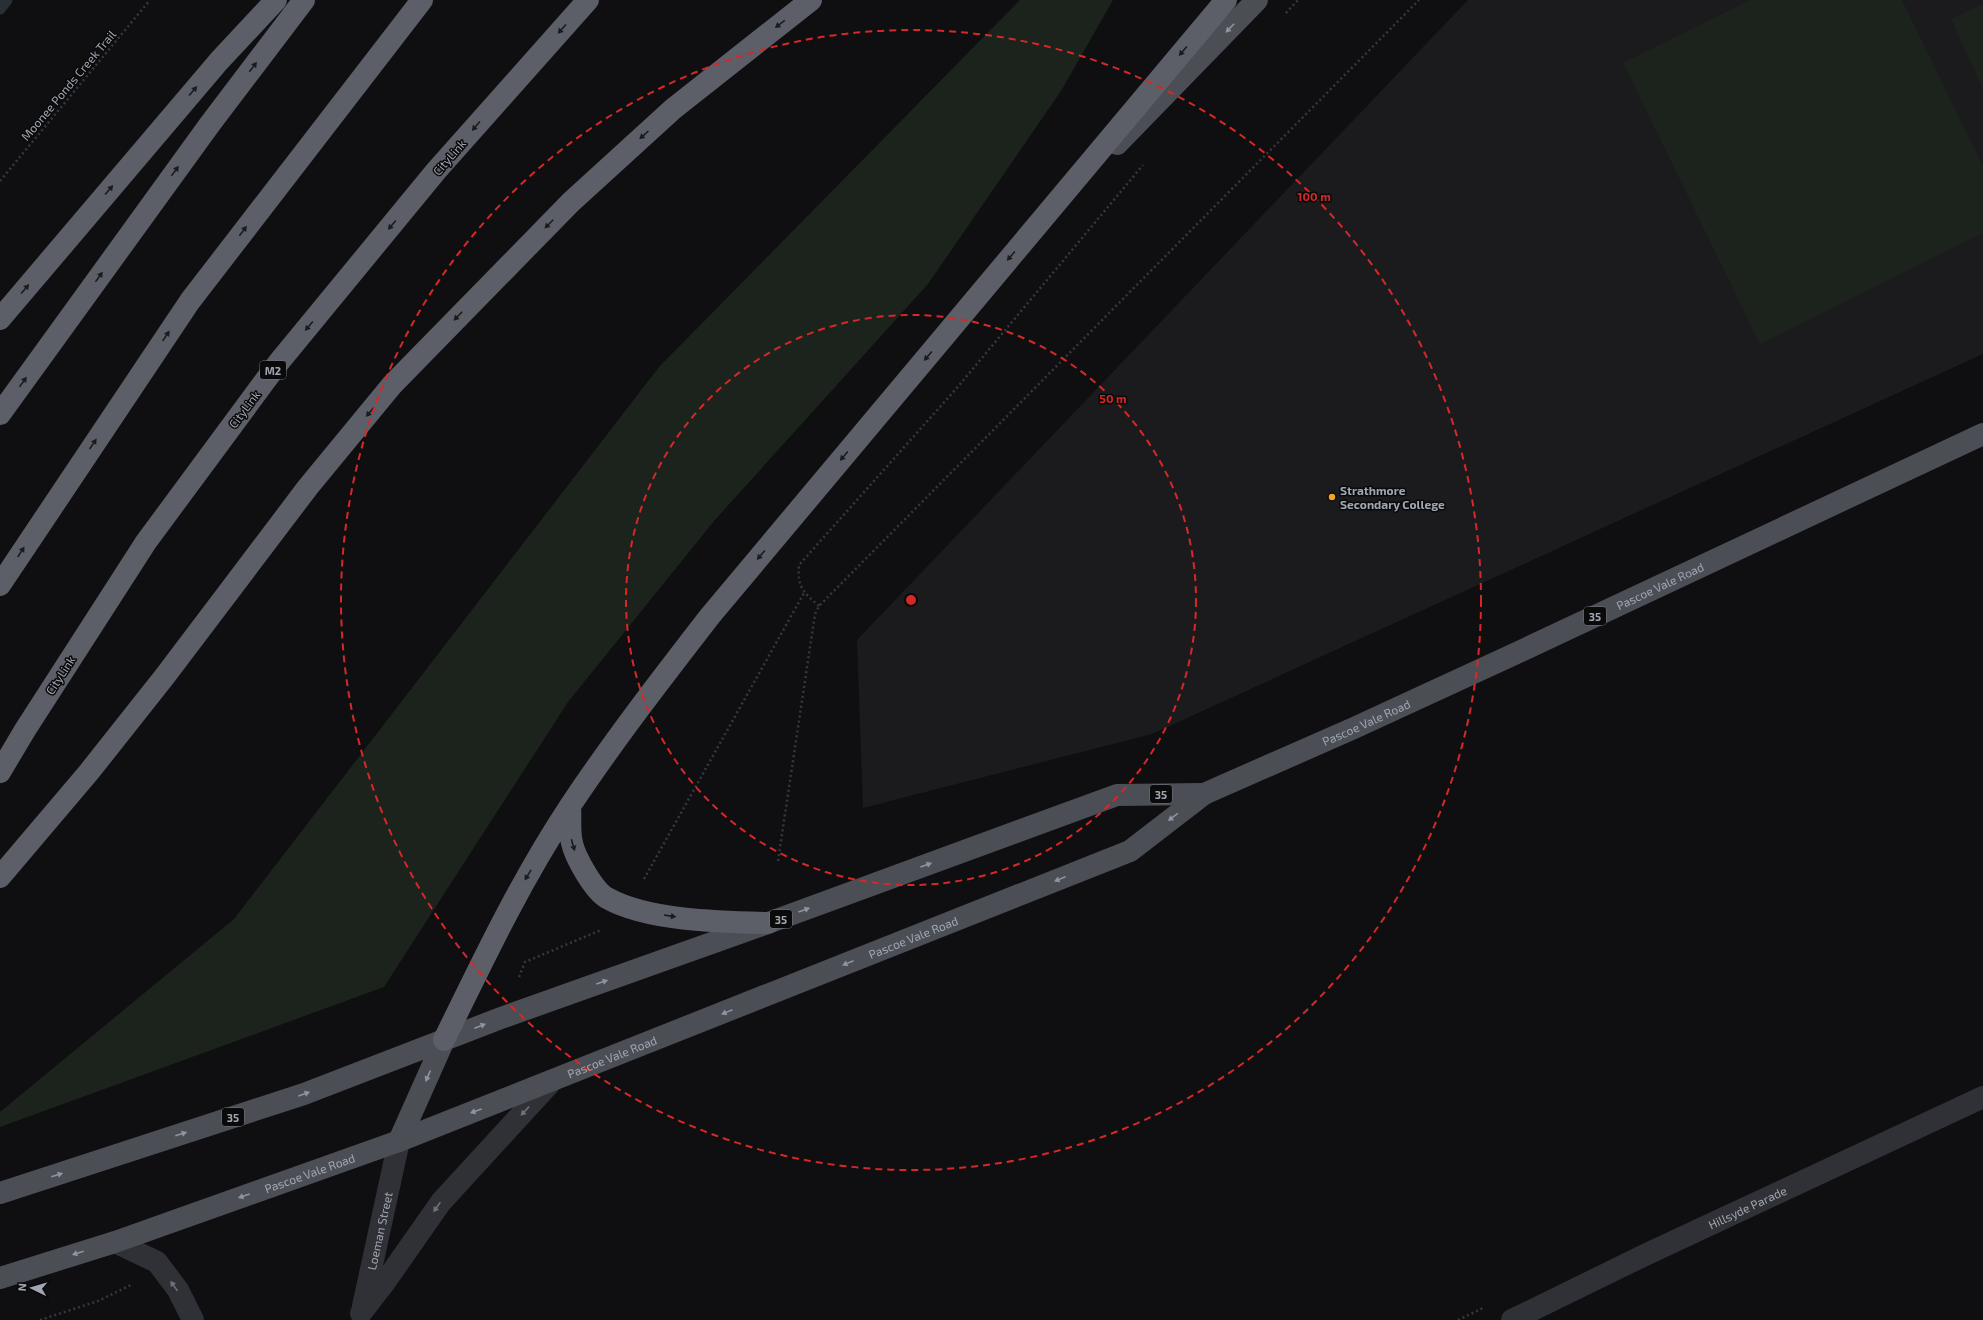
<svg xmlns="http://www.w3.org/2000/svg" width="1983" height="1320" font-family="'Exo 2',sans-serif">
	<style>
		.built { fill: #1b1b1e }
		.grass { fill: #1b231c }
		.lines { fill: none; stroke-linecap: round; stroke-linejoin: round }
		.stream { stroke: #283036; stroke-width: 11 }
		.path { stroke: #36383d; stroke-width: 2.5; stroke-dasharray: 2 3; stroke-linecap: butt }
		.minor { stroke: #303136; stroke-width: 22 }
		.major { stroke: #4c4e55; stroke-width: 22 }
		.highway { stroke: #5c5f67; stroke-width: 22 }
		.oneway { fill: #1a1b1d }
		.oneway2 { fill: #8f949f }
		.oneway3 { fill: #6e717a }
		.ring { fill: none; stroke: #d62828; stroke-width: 2; stroke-dasharray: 7 5 }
		.poi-dot { fill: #f7a521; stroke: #0a0a0b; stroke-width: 1.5 }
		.labels { text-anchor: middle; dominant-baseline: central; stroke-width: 3; stroke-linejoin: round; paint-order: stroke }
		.shield { fill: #0a0a0b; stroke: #737780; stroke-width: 1 }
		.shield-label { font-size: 11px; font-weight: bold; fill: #a0a6b2 }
		.street-label { font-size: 12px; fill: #a0a6b2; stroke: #0a0a0b }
		.poi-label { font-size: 12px; font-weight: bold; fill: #a0a6b2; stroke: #0a0a0b; text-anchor: start }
		.centre { fill: #d62828; stroke: #0a0a0b; stroke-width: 2 }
		.ring-label { font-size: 12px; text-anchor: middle; font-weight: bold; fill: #d62828; stroke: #0a0a0b; stroke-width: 3; stroke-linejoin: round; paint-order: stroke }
	</style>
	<rect width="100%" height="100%" fill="#0f0f11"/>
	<path class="built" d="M1468 0H1983V354L1152 734 863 808 857 640Z"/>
	<path class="grass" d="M1020 0H1113L1061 91 928 284 714 521 568 702 384 987 0 1127V1112L234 919 659 367Z
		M1750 0H1902L1983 166V233L1760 344 1623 63Z
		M1983 4V89L1951 19Z"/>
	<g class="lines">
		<path class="stream" d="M0 9 7 0"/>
		<path class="path" d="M1286 13 1298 0
			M0 181 150 0
			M819 606C803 592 797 587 799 565L956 389 1143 165
			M778 861 815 614 819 606 1419 0
			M644 879 804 593
			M519 977 525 962 601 930
			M40 1320 98 1301 131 1285
			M1458 1320 1483 1308"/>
		<g class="minor">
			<path d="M115 1242 157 1262 178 1290 193 1320"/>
			<path id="s1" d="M363 1306 399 1141"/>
			<path d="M361 1313 385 1282 441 1202 551 1082"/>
			<path id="s2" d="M1512 1320 1647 1254 1983 1097"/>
		</g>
		<g class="major">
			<path d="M1117 144 1257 0"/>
			<path d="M399 1141 444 1040"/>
			<path d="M0 1193 304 1094 501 1018 768 923 1117 795 1204 794"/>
			<path id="s3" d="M0 1278 115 1242 399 1141 1130 851 1204 794 1354 728 1508 657 1983 434"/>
		</g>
		<path class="highway" d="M0 319 219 61 276 0
			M0 414 210 124 304 0
			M0 585 190 301 422 0
			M0 772 25 730 146 542 279 362 436 171 588 0
			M570 806C571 818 569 831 572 843 575 857 594 891 607 898 648 921 721 922 768 923
			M0 877 89 772 165 676 308 487 392 385 571 202 673 109 811 0
			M444 1040C483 960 521 880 570 806 614 740 662 678 710 616L1226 0"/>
	</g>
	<defs><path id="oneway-solid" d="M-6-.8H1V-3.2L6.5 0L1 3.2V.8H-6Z"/></defs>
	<g class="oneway">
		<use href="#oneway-solid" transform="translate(780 24) rotate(143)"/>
		<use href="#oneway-solid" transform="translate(562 29) rotate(132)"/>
		<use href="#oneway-solid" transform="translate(1183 51) rotate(130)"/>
		<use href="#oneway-solid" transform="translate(253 67) rotate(-53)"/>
		<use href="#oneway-solid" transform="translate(193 91) rotate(-49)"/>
		<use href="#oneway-solid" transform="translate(476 126) rotate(131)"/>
		<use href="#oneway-solid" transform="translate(644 135) rotate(138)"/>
		<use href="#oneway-solid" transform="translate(175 171) rotate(-54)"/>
		<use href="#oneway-solid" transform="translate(109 190) rotate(-49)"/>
		<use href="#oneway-solid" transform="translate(549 224) rotate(135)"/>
		<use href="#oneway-solid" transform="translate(392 225) rotate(130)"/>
		<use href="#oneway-solid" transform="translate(243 231) rotate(-53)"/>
		<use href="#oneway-solid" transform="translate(1011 256) rotate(130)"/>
		<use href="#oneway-solid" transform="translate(99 277) rotate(-54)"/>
		<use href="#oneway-solid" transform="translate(25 289) rotate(-50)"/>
		<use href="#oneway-solid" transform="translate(458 316) rotate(134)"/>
		<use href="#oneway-solid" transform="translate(309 326) rotate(130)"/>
		<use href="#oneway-solid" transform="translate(166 336) rotate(-56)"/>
		<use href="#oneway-solid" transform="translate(928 356) rotate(130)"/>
		<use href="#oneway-solid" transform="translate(23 382) rotate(-54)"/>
		<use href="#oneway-solid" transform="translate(370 412) rotate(130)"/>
		<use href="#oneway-solid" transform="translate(93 444) rotate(-56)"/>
		<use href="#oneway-solid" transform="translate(844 456) rotate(130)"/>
		<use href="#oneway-solid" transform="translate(21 552) rotate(-57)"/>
		<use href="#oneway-solid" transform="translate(761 555) rotate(130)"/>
		<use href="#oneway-solid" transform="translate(573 845) rotate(74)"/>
		<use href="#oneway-solid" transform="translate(528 875) rotate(121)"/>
		<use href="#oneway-solid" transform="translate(670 916) rotate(9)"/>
	</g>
	<g class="oneway2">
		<use href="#oneway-solid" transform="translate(1230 28) rotate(134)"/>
		<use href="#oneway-solid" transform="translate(1173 817) rotate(142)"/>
		<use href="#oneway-solid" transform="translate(926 865) rotate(-20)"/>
		<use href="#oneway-solid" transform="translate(1060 879) rotate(158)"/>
		<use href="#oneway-solid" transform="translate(804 910) rotate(-20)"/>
		<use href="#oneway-solid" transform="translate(848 963) rotate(158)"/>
		<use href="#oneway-solid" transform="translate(602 982) rotate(-19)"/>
		<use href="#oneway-solid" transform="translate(727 1012) rotate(158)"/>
		<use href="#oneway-solid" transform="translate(480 1026) rotate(-21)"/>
		<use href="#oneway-solid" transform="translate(428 1076) rotate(114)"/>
		<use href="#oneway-solid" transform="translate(304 1094) rotate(-20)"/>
		<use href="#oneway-solid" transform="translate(476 1111) rotate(160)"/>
		<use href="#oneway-solid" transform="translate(181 1134) rotate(-18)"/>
		<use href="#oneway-solid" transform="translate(57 1175) rotate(-18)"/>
		<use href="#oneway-solid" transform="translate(244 1196) rotate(161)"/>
		<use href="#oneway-solid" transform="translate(78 1253) rotate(162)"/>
	</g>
	<g class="oneway3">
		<use href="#oneway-solid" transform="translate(525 1111) rotate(133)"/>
		<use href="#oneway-solid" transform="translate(437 1207) rotate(125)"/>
		<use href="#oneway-solid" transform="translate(174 1286) rotate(-125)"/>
	</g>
	<g class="ring">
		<circle cx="911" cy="600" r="285"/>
		<circle cx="911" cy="600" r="570"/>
	</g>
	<circle class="poi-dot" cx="1332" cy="497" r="4"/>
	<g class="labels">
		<g class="shield">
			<rect x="260" y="361" width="26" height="18" rx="3"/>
			<rect x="1584" y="607" width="22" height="18" rx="3"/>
			<rect x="1150" y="785" width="22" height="18" rx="3"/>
			<rect x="770" y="910" width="22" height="18" rx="3"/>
			<rect x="222" y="1108" width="22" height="18" rx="3"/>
		</g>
		<g class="shield-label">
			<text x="273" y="370">M2</text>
			<text x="1595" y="616">35</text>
			<text x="1161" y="794">35</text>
			<text x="781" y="919">35</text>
			<text x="233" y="1117">35</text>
		</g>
		<g class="street-label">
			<text transform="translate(68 85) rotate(-50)">Moonee Ponds Creek Trail</text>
			<text transform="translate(449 157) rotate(-49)">CityLink</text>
			<text transform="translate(244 409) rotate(-53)">CityLink</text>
			<text stroke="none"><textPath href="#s3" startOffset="1803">Pascoe Vale Road</textPath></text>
			<text transform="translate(60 675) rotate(-57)">CityLink</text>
			<text stroke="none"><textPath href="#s3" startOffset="1479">Pascoe Vale Road</textPath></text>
			<text stroke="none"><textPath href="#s3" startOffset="975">Pascoe Vale Road</textPath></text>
			<text stroke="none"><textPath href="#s3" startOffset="651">Pascoe Vale Road</textPath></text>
			<text stroke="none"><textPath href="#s3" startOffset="327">Pascoe Vale Road</textPath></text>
			<text stroke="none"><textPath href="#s2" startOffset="261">Hillsyde Parade</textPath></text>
			<text stroke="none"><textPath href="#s1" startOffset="77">Loeman Street</textPath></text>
		</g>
		<g class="poi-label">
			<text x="1340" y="490">Strathmore<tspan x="1340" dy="14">Secondary College</tspan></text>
		</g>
	</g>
	<circle cx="911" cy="600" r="6" class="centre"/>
	<g class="ring-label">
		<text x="1314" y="201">100 m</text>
		<text x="1113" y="403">50 m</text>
	</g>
	<g transform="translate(32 1288) rotate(275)" stroke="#0a0a0b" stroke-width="3" paint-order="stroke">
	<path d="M0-3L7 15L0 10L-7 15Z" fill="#a0a6b2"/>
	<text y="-6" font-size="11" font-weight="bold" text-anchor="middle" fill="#a0a6b2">N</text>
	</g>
</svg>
